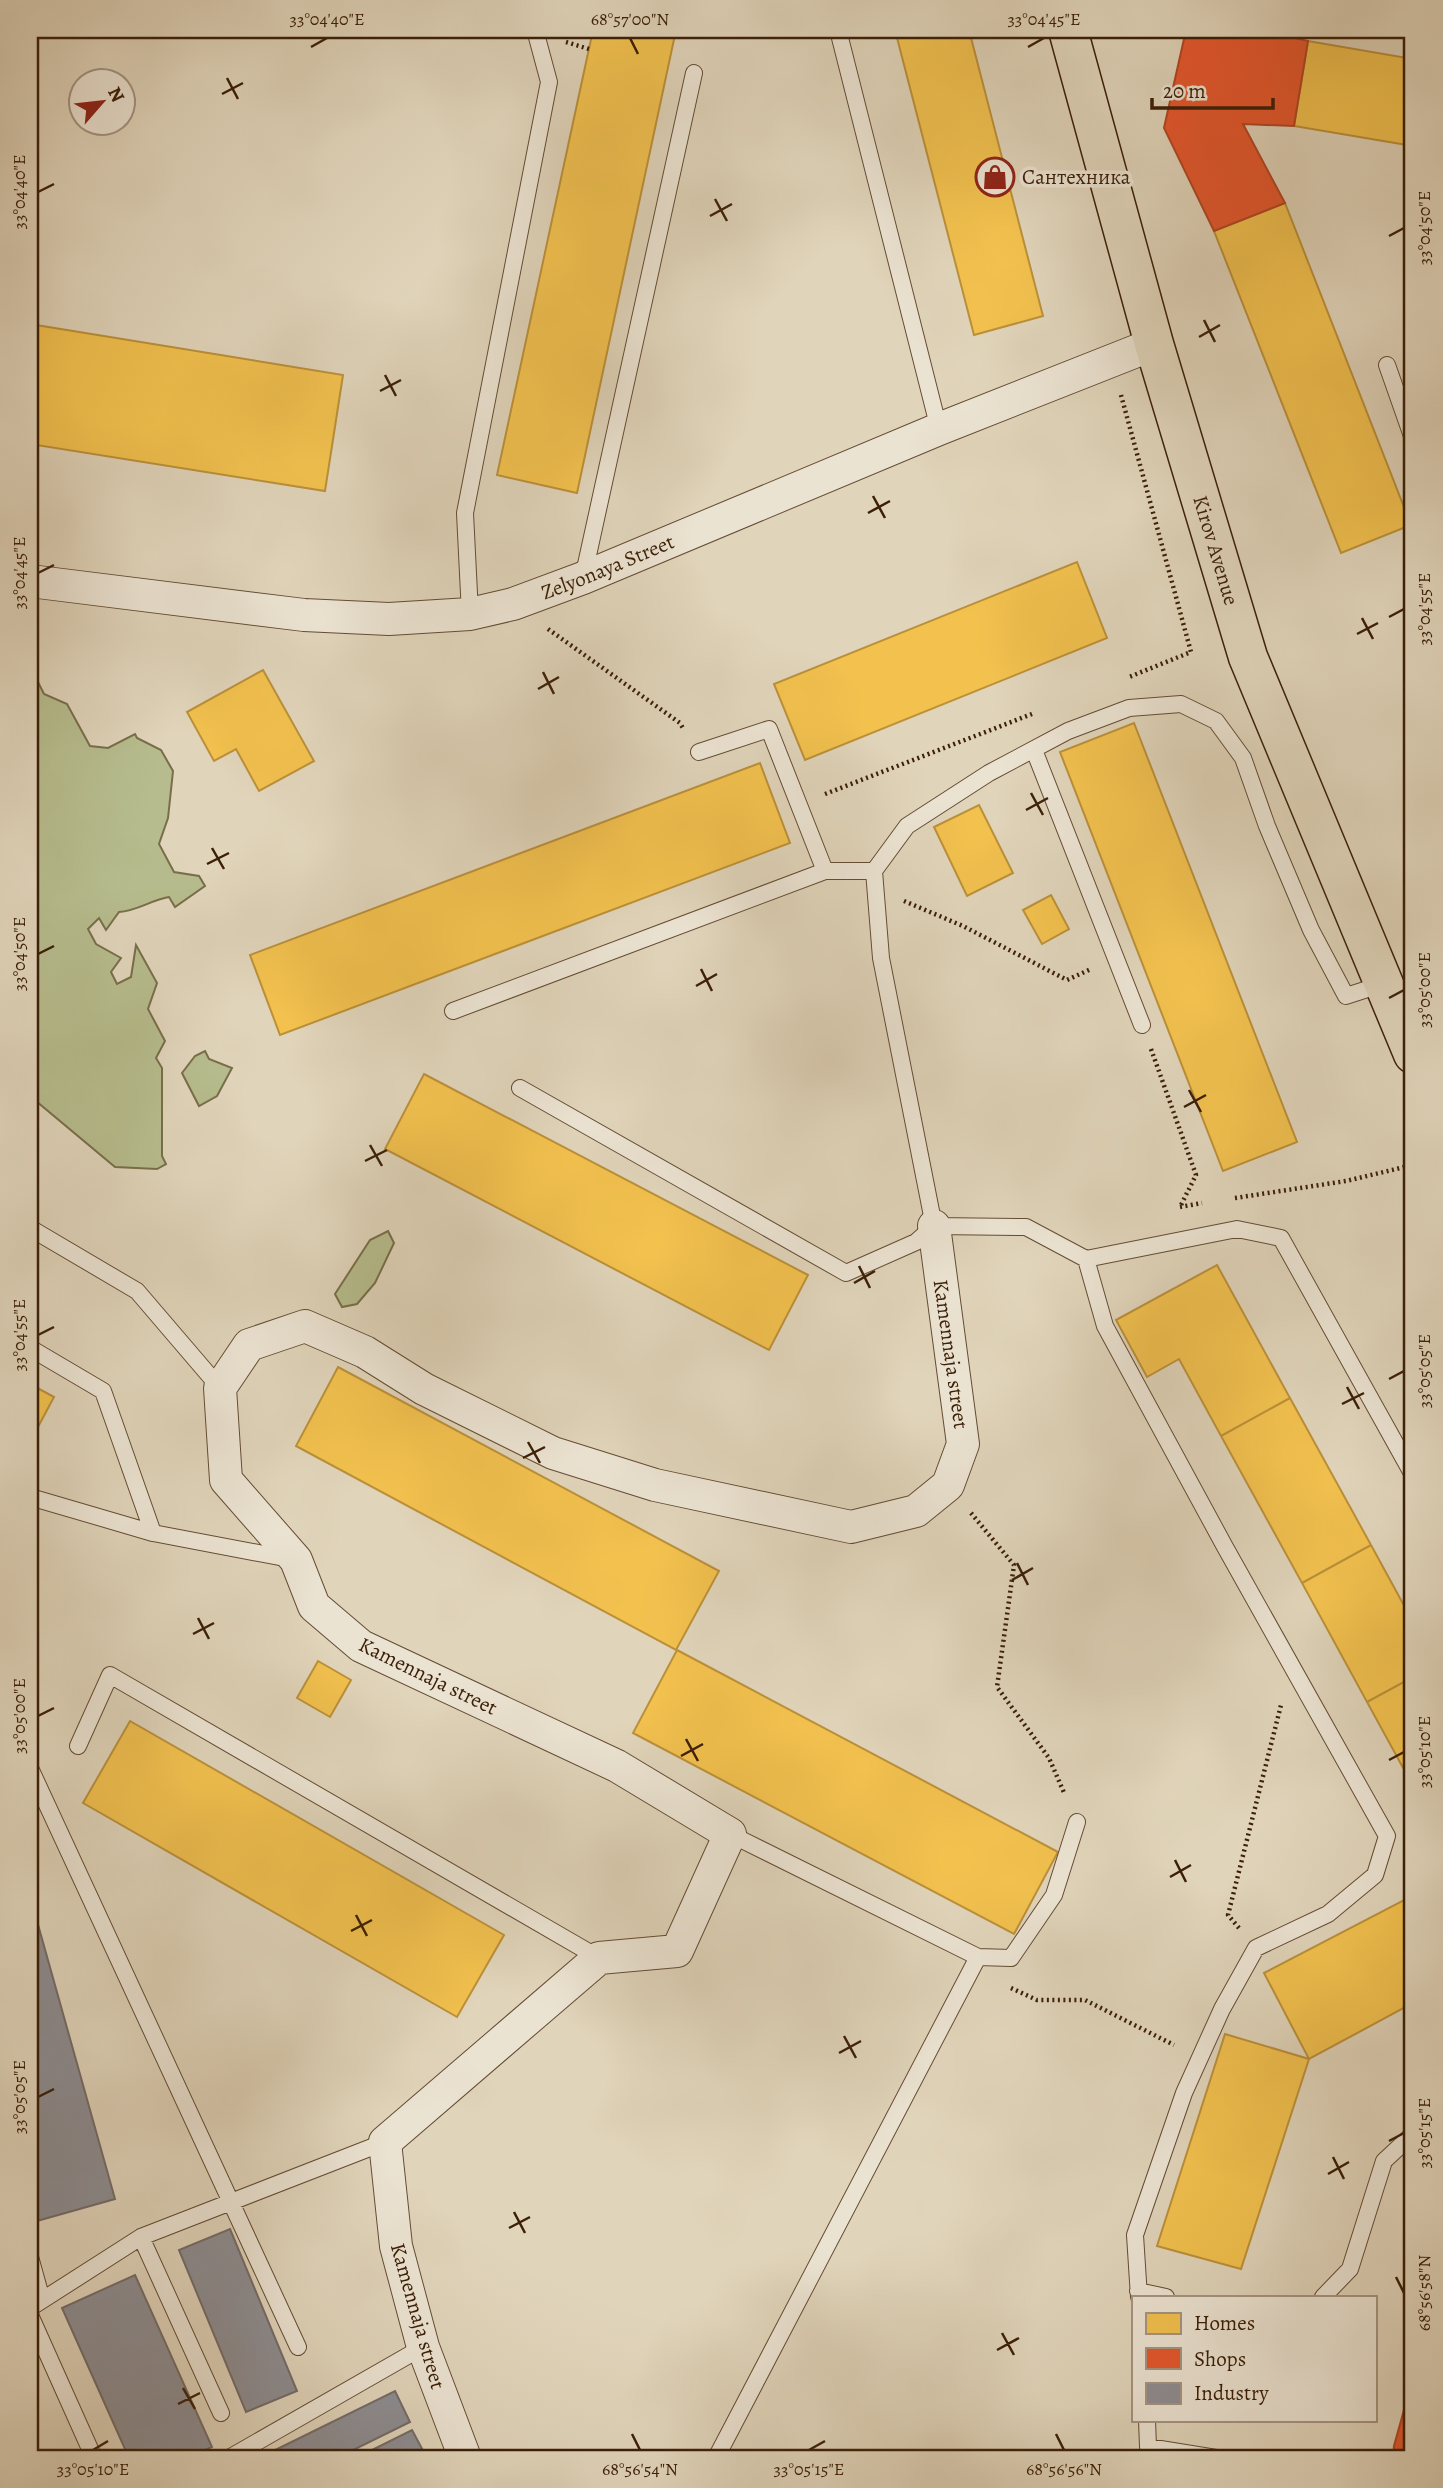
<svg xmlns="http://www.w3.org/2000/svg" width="1443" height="2488" font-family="Alegreya,serif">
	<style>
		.green { fill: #b6bc8d; stroke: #786e4a; stroke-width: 2 }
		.homes { fill: #f2c14e; stroke: #bb9039; stroke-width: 2 }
		.shops { fill: #e4572e; stroke: #b14622; stroke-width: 2 }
		.industry { fill: #8d8d92; stroke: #746c68; stroke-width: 2 }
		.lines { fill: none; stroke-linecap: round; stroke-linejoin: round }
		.lane-casing { stroke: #644c34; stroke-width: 18 }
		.street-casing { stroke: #644c34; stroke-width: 34 }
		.primary-casing { stroke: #3b1f07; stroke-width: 41 }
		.path { stroke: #3b1f07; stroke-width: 4.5; stroke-dasharray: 2 3.5; stroke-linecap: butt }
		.lane { stroke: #ebe3d2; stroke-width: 16 }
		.street { stroke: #ebe3d2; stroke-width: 32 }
		.primary { stroke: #e0d4ba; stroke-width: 38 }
		.ticks { fill: none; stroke: #3b1f07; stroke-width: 2.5 }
		.labels { text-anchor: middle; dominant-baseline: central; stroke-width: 7; stroke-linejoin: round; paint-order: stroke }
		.poi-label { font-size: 21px; fill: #3b1f07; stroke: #ebe3d2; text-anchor: start }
		.street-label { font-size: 21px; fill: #3b1f07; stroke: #ebe3d2 }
		.neatline { fill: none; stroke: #3b1f07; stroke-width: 2.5 }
		.ticks-label { font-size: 18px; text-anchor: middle; fill: #3b1f07 }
	</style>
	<rect width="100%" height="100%" fill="#e0d4ba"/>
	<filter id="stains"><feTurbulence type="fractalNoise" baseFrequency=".00286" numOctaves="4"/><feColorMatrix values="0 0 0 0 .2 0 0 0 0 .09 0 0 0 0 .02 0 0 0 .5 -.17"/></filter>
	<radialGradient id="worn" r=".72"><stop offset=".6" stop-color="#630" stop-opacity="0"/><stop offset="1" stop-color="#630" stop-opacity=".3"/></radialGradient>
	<path class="green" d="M30 666 44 694 67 704 90 746 108 748 135 734 137 738 161 750 173 771 168 818 159 844 174 872 199 876 205 886 175 907 169 897C151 900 137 911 119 912L106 930 99 918 88 929 96 944 121 958 111 972 117 984 131 977 136 945 157 983 148 1009 165 1041 156 1058 162 1068V1156L166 1164 157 1169 115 1167 30 1096Z
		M205 1051 209 1059 232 1068 217 1096 199 1106 182 1073 195 1056Z
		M388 1231 394 1243 375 1283 357 1304 342 1307 335 1294 370 1240Z"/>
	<path class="homes" d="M593 30H676L577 493 497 475Z
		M895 30H969L1043 316 974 335Z
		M1308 41 1413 59V146L1294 126Z
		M1285 203 1411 525 1341 553 1214 231Z
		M30 324 343 375 325 491 30 444Z
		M1077 562 1107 638 805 760 774 684Z
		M263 670 314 761 259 791 236 749 214 761 187 712Z
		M1134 723 1297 1142 1223 1171 1060 752Z
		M760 763 790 843 280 1035 250 955Z
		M979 805 1013 873 967 896 934 827Z
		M1051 895 1069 929 1042 944 1023 910Z
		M424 1074 808 1275 769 1350 385 1149Z
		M1217 1265 1290 1398 1221 1436 1179 1359 1147 1377 1116 1320Z
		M338 1367 719 1571 676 1650 296 1446Z
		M30 1384 54 1397 30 1442Z
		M1290 1398 1371 1545 1302 1583 1221 1436Z
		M1371 1545 1413 1622V1677L1367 1702 1302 1583Z
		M677 1650 1058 1852 1014 1934 633 1733Z
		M318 1661 351 1680 330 1717 297 1698Z
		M1413 1677V1786L1367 1702Z
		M130 1721 504 1935 457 2017 83 1803Z
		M1406 1899 1413 1912V2003L1309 2059 1264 1973Z
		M1225 2034 1309 2059 1241 2269 1157 2246Z"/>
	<path class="shops" d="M1186 30H1261L1308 41 1294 126 1243 124 1285 203 1214 231 1164 128Z
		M1404 2410 1413 2414V2458H1393L1394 2446Z"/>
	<path class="industry" d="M30 1896 115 2199 37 2221 30 2196Z
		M230 2229 297 2391 246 2412 179 2250Z
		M135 2275 212 2447 186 2458H129L62 2308Z
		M395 2391 410 2422 337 2458H259Z
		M412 2430 427 2458H356Z"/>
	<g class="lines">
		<defs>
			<path id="lane" d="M838 30 939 429
				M1387 365 1413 439
				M583 578 694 73
				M470 614 465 513 549 82 535 30
				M1034 750 1142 1025
				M699 752 769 729 825 871
				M453 1011 825 871H874
				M520 1088 846 1273 916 1242 934 1226 1026 1227 1086 1259 1105 1326 1225 1547 1387 1836 1375 1875 1328 1914 1256 1948 1222 2009 1184 2093 1135 2235 1139 2297
				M934 1226 881 958 874 871 907 826 989 773 1068 731 1129 708 1181 704 1216 721 1243 758 1267 826 1311 930 1346 996 1383 984
				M30 1228 137 1291 220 1388
				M1086 1259 1237 1229 1281 1238 1413 1475
				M30 1348 103 1391 153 1533 290 1559
				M30 1497 153 1533
				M78 1746 110 1675 599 1958
				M30 1768 298 2347
				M730 1834 978 1957 1011 1958 1054 1895 1077 1822
				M141 2237 221 2413
				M30 2257 42 2300
				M1138 2291 1166 2297
				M1323 2297 1350 2269 1384 2161 1413 2134
				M30 2308 141 2237 385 2142
				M30 2315 94 2458
				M1147 2420 1148 2447 1216 2458
				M229 2458 423 2347
				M716 2458 978 1957"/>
			<g id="street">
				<path id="s1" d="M30 581 304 615 389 619 470 614 513 604 583 578 939 429 1154 344"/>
				<path d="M465 2458 423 2347 396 2246 385 2142 599 1958 677 1951 730 1834 617 1766 361 1646 314 1606 296 1560 226 1480 220 1388 249 1345 305 1326 365 1352 424 1389 553 1453 655 1485 851 1527 916 1511 948 1485 963 1444 934 1226"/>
			</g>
			<g id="primary">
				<path id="s2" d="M1068 30 1154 344 1248 657 1413 1054"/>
			</g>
		</defs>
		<use href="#lane" class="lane-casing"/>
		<use href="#street" class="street-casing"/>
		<use href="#primary" class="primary-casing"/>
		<path class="path" d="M566 42 589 49
			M1121 395 1191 652 1129 677
			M548 629 680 723 684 730
			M825 794 1032 714
			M904 901 963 926 1067 980 1091 969
			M1151 1049 1196 1175 1180 1207
			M1235 1198 1346 1181 1413 1165
			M1180 1207 1202 1203
			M971 1513 1014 1565 997 1687 1049 1758 1065 1795
			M1239 1928 1228 1915 1281 1705
			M1011 1988 1037 2000H1085L1174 2045"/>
		<use href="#lane" class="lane"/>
		<use href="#street" class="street"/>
		<use href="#primary" class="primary"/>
	</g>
	<path class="ticks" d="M630 38 638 54M311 47 327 38M1028 47 1044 38M227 78 238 99M222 94 243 83M38 192 54 184M715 199 727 221M710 216 732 204M1389 236 1404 228M1204 320 1215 342M1199 337 1220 325M385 375 396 396M380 391 401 380M873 496 885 518M868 513 890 501M38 573 54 565M1389 617 1404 609M1362 618 1373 639M1357 634 1378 623M543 672 554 694M538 689 559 677M1031 793 1043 815M1026 810 1048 798M212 848 224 869M207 864 229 853M38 954 54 946M701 969 712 991M696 986 717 974M1389 998 1404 990M1189 1090 1201 1112M1184 1107 1206 1095M370 1145 382 1166M365 1161 387 1150M859 1266 870 1288M854 1283 875 1271M38 1335 54 1327M1389 1379 1404 1371M1347 1387 1359 1409M1342 1404 1364 1393M528 1442 540 1463M523 1458 545 1447M1017 1563 1028 1585M1012 1580 1033 1568M198 1618 209 1639M193 1634 214 1623M38 1716 54 1708M686 1739 698 1761M681 1756 703 1744M1389 1760 1404 1752M1175 1860 1186 1882M1170 1877 1191 1865M356 1915 367 1936M351 1931 372 1920M844 2036 856 2058M839 2053 861 2041M38 2097 54 2089M1389 2141 1404 2133M1333 2157 1344 2179M1328 2174 1349 2162M514 2212 525 2233M509 2228 530 2217M1396 2277 1404 2293M1002 2333 1014 2355M997 2350 1019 2338M183 2388 195 2409M178 2404 200 2393M632 2434 640 2450M1056 2434 1064 2450M93 2450 108 2441M809 2450 825 2441"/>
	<defs>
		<symbol id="shop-ring" viewBox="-11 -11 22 22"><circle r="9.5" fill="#ebe3d2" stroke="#8f2418" stroke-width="1.5"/><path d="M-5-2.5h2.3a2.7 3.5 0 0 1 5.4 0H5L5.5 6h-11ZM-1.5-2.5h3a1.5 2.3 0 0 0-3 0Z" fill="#8f2418"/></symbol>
	</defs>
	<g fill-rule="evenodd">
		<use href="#shop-ring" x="973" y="155" width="44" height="44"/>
	</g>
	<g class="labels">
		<g class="poi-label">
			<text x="1022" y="177">Сантехника</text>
		</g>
		<g class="street-label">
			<text stroke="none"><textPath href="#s2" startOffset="541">Kirov Avenue</textPath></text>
			<text stroke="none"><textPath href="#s1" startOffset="588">Zelyonaya Street</textPath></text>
			<text transform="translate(951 1354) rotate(82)">Kamennaja street</text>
			<text transform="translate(428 1676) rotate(26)">Kamennaja street</text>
			<text transform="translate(418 2316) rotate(74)">Kamennaja street</text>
		</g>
	</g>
	<rect width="1443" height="2488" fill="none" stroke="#e0d4ba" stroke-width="77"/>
	<rect x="1132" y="2296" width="245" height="126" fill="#ebe3d2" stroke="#a59581" stroke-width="2"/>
	<rect x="1146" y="2313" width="35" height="21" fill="#f2c14e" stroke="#a59581" stroke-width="2"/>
	<text x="1194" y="2330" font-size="21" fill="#3b1f07">Homes</text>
	<rect x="1146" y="2348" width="35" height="21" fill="#e4572e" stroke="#a59581" stroke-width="2"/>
	<text x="1194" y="2366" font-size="21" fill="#3b1f07">Shops</text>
	<rect x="1146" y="2383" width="35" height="21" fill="#8d8d92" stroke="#a59581" stroke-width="2"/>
	<text x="1194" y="2400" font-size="21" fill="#3b1f07">Industry</text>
	<g transform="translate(102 102) rotate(62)"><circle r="33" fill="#ebe3d2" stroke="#a59581" stroke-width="2"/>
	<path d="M0-5L12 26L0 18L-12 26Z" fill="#8f2418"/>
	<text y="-10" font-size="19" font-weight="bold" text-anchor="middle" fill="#3b1f07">N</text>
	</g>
	<path d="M1152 98v10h121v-10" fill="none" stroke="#3b1f07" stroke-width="3.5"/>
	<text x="1163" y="98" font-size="21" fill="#3b1f07" stroke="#ebe3d2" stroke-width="5" paint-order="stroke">20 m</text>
	<rect x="38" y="38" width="1366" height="2412" class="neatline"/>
	<g class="ticks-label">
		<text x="327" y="25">33°04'40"E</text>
		<text x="630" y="25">68°57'00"N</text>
		<text x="1044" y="25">33°04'45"E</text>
		<text transform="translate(19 192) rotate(-90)" y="6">33°04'40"E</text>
		<text transform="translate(1424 228) rotate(-90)" y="6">33°04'50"E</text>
		<text transform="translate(19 573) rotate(-90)" y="6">33°04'45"E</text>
		<text transform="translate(1424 609) rotate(-90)" y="6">33°04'55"E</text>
		<text transform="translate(19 954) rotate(-90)" y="6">33°04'50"E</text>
		<text transform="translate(1424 990) rotate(-90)" y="6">33°05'00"E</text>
		<text transform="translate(19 1335) rotate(-90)" y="6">33°04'55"E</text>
		<text transform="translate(1424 1371) rotate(-90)" y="6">33°05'05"E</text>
		<text transform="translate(19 1716) rotate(-90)" y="6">33°05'00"E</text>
		<text transform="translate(1424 1752) rotate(-90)" y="6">33°05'10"E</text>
		<text transform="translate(19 2097) rotate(-90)" y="6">33°05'05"E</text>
		<text transform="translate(1424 2133) rotate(-90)" y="6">33°05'15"E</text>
		<text transform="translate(1424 2293) rotate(-90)" y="6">68°56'58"N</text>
		<text x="93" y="2475">33°05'10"E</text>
		<text x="640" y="2475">68°56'54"N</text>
		<text x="809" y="2475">33°05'15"E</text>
		<text x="1064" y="2475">68°56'56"N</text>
	</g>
	<rect width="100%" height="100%" filter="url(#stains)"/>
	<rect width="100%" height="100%" fill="url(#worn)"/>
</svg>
